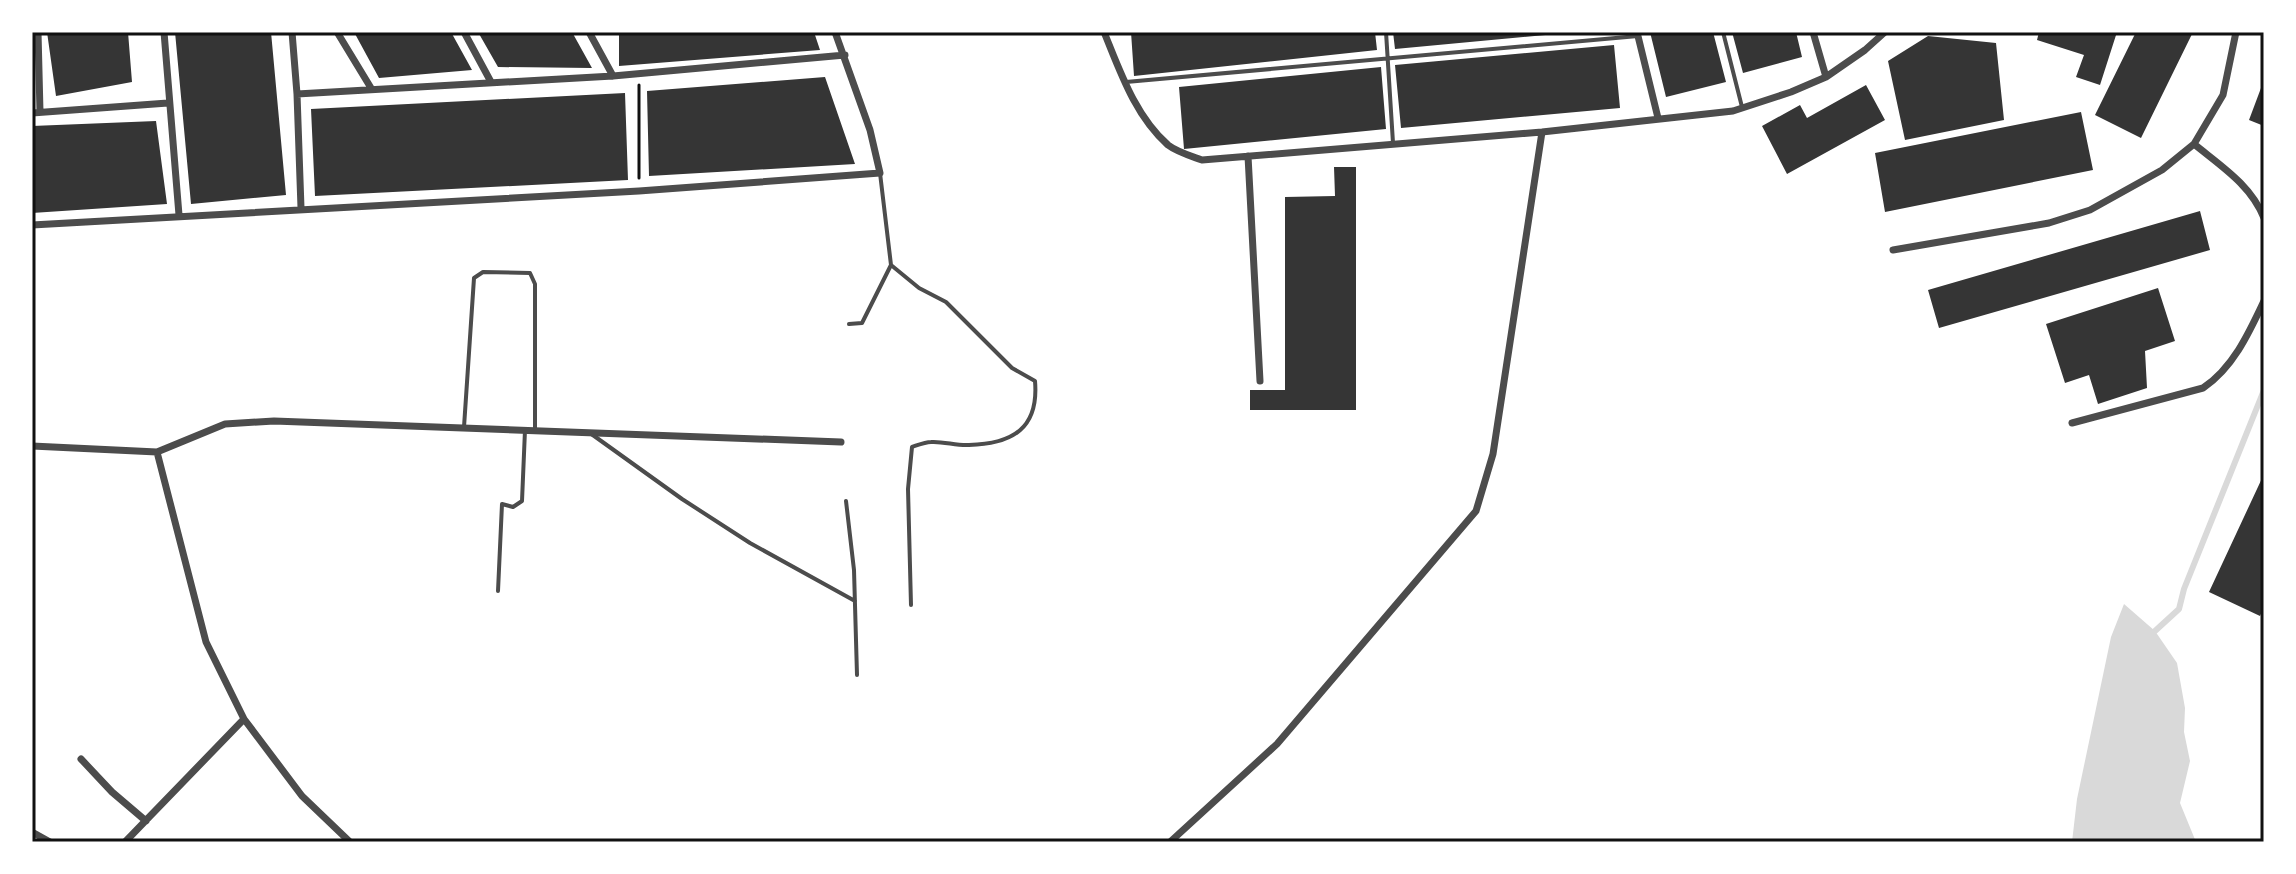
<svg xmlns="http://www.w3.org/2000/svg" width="2296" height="874" font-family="Signika,sans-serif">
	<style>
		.water { fill: #d9d9d9 }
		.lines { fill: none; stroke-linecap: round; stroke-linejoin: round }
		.stream { stroke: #d9d9d9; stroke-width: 6 }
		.building { fill: #353535 }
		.path { stroke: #111; stroke-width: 3 }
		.service { stroke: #4c4c4c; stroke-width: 4 }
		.minor { stroke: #4c4c4c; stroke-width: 7 }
		.neatline { fill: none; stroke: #111; stroke-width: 3 }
	</style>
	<rect width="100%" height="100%" fill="#fff"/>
	<path class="water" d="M2124 604 2155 631 2177 663 2185 708 2184 732 2190 761 2180 803 2196 842H2072L2077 799 2111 637Z"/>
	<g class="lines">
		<path class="stream" d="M2155 631 2179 609 2184 589 2264 390"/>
	</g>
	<path class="building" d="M47 32H128L132 82 56 96Z
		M175 32H271L286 195 191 204Z
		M354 32H451L472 70 379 78Z
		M478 32H572L592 68 498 67Z
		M619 32H814L820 50 619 66Z
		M1131 32H1375L1377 50 1134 76Z
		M1393 32H1556V34L1395 49Z
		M1650 32H1713L1726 82 1666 97Z
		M1732 32H1796L1802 57 1743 73Z
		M2039 32H2117L2100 85 2076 77 2084 55 2037 40Z
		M2136 32H2193L2141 138 2095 115Z
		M1928 36 1996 43 2004 120 1905 140 1888 61Z
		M1614 45 1620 108 1401 128 1395 65Z
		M1381 67 1386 129 1184 149 1179 87Z
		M825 77 855 164 649 176 647 91Z
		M2264 80V126L2249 120Z
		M1866 85 1885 120 1787 174 1762 126 1800 105 1807 118Z
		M625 93 628 180 315 196 311 109Z
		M2081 112 2093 170 1885 212 1875 153Z
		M156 121 167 204 32 213V126Z
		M1334 167H1356V410H1250V390H1285V197L1335 196Z
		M2200 211 2210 250 1939 328 1928 290Z
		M2158 288 2175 341 2145 351 2147 388 2098 404 2089 375 2065 383 2046 324Z
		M2264 474V607L2260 616 2209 592Z"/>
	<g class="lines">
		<path class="path" d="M639 178V85"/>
		<path class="service" d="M1386 32 1393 143
			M1723 32 1742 107
			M1126 82 1638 36
			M880 173 891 265 919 288 946 302 1012 368 1035 381C1039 428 1013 444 969 445 957 446 943 441 931 442 925 442 918 445 912 447L908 489 911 605
			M849 324 862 323 891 265
			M464 427 474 278 483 272 530 273 535 284V431
			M590 433 682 499 750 543 855 601
			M846 501 854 570 857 675
			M498 591 502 504 513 507 522 501 525 430
			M546 842V841"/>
		<path class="minor" d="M38 32 40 112
			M164 32 179 215
			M292 32 297 94 301 208
			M337 32 371 88
			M464 32 491 82
			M589 32 613 76
			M1104 32C1120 71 1135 116 1168 145 1177 152 1191 156 1202 160L1542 132 1733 111 1791 92 1826 77 1865 50 1885 32
			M1637 32 1658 118
			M1813 32 1826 77
			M297 94 613 76 845 55
			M32 113 168 103
			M2194 144C2221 166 2251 185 2264 218
			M1248 156 1260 381
			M32 225 639 191 880 173 870 130 835 32
			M1893 250 2049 223 2090 210 2162 170 2194 144 2223 95 2236 32
			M2072 423 2203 388C2233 368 2249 333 2264 301
			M32 446 157 452 225 424 274 421 841 442
			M157 452 206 642 244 719 302 796 350 842
			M81 759 112 792 146 821
			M32 832 50 842
			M125 842 244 719
			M1170 842 1277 744 1476 511 1493 454 1542 132"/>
	</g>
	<rect width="2296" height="874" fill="none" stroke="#ffffff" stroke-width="68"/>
	<rect x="34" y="34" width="2228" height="806" class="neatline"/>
</svg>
